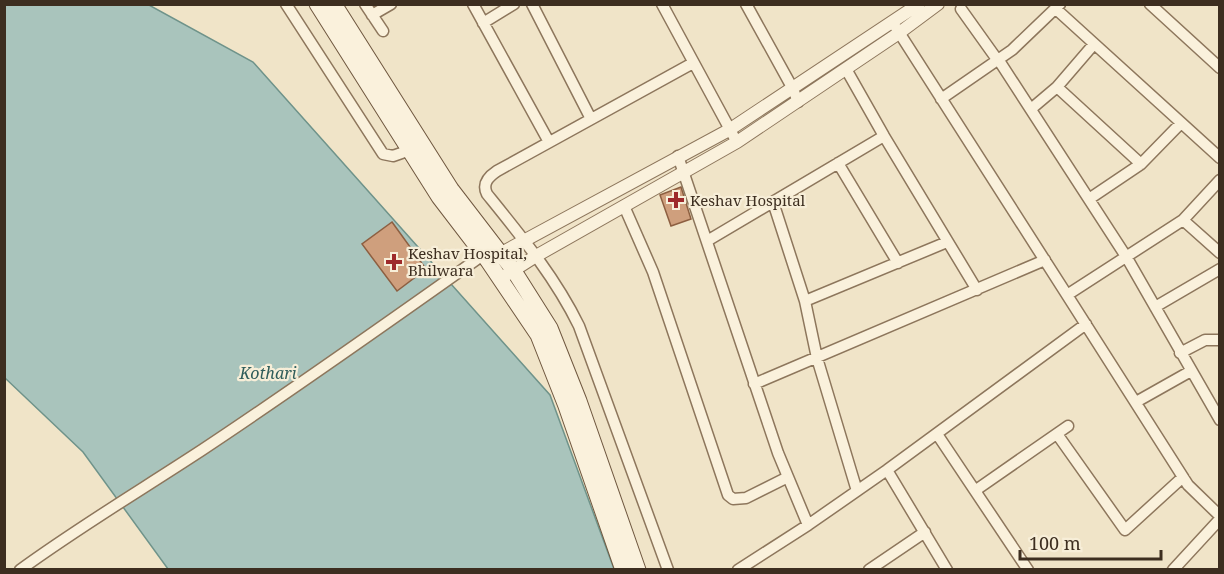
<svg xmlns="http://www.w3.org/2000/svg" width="1224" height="574" font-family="'Noto Serif',serif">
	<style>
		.water { fill: #a9c4bc; stroke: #6f938a; stroke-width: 1.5 }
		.building { fill: #cf9f7d; stroke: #8d5f41; stroke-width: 1.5 }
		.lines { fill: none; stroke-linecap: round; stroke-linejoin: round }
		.minor-casing { stroke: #8d765c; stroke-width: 13 }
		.tertiary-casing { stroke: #8d765c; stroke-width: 14 }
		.secondary-casing { stroke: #6f573f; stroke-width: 17 }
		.minor { stroke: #faf1dc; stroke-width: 10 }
		.tertiary { stroke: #faf1dc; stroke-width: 12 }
		.secondary { stroke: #faf1dc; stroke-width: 15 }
		.poi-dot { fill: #9e2a2b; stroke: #f7eed8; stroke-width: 2 }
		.labels { text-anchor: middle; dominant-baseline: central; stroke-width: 4.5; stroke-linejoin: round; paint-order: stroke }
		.poi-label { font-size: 15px; fill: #3d2e20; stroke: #f7eed8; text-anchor: start }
		.water-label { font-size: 16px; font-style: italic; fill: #2f5d5a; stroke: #f7eed8 }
	</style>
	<rect width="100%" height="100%" fill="#f0e4c8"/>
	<path class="water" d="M4 5H149L253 62 550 395 614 569H168L83 452 5 378Z"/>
	<path class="building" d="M681 187 691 219 671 226 660 195Z
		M392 222 426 269 397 291 362 244Z"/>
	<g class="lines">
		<defs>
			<path id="minor" d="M286 4 383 154 393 156 410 150
				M365 4 383 31
				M473 4 549 142
				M532 4 591 119
				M662 4 734 137
				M746 4 793 89 798 102
				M1150 4 1220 68
				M961 9 996 58 998 59 1127 258 1220 420
				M1056 9 1220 158
				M372 15 391 4
				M483 23 514 4
				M893 23 1067 295
				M846 69 884 136 977 290
				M1057 87 1141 164
				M941 99 1012 50 1060 4
				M1031 109 1057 87 1094 44
				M678 156 778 453 808 525
				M838 163 898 263
				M1089 199 1141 164 1181 123
				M773 202 805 301 817 358 857 491
				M624 206 653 272 728 495 733 499 746 498 788 477
				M1183 220 1220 180
				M707 241 884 136
				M1220 253 1183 220 1067 295 1188 485 1220 516
				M805 301 947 242
				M1155 307 1220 269
				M1180 353 1205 340H1220
				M754 384 1045 260
				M1136 402 1191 371
				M937 434 1028 570
				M1057 434 1125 530 1183 477
				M887 470 947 570
				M976 490 1068 426
				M20 570C79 527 141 490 202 450 297 387 390 321 483 255
				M668 570 579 326C555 277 521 236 487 194 482 184 488 177 497 171L693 63
				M738 570 808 525 887 470 1086 324
				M869 570 925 532
				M1173 570 1220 519"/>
			<path id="tertiary" d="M494 257 729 130 919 4
				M500 279 536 256 737 142 899 33 938 4"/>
			<path id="secondary" d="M317 4 439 197 488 261 538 335 566 406 623 570
				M334 4 451 189 514 271 550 328 579 401 638 570"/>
		</defs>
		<use href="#minor" class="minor-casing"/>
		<use href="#tertiary" class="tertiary-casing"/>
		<use href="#secondary" class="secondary-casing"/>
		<use href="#minor" class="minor"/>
		<use href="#tertiary" class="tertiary"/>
		<use href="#secondary" class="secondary"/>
	</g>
	<g class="poi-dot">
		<path d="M673 191h6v6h6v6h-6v6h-6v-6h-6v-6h6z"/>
		<path d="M391 253h6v6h6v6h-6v6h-6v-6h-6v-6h6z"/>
	</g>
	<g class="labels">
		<g class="poi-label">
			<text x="690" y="200">Keshav Hospital</text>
			<text x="408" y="253">Keshav Hospital,<tspan x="408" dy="17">Bhilwara</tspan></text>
		</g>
		<g class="water-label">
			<text x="268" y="373">Kothari</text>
		</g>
	</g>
	<rect width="1224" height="574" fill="none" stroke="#3d2e20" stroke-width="12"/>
	<path d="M1020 550v9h141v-9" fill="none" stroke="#3d2e20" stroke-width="3"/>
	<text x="1029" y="550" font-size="18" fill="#3d2e20" stroke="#f7eed8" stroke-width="4.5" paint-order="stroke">100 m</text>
</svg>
